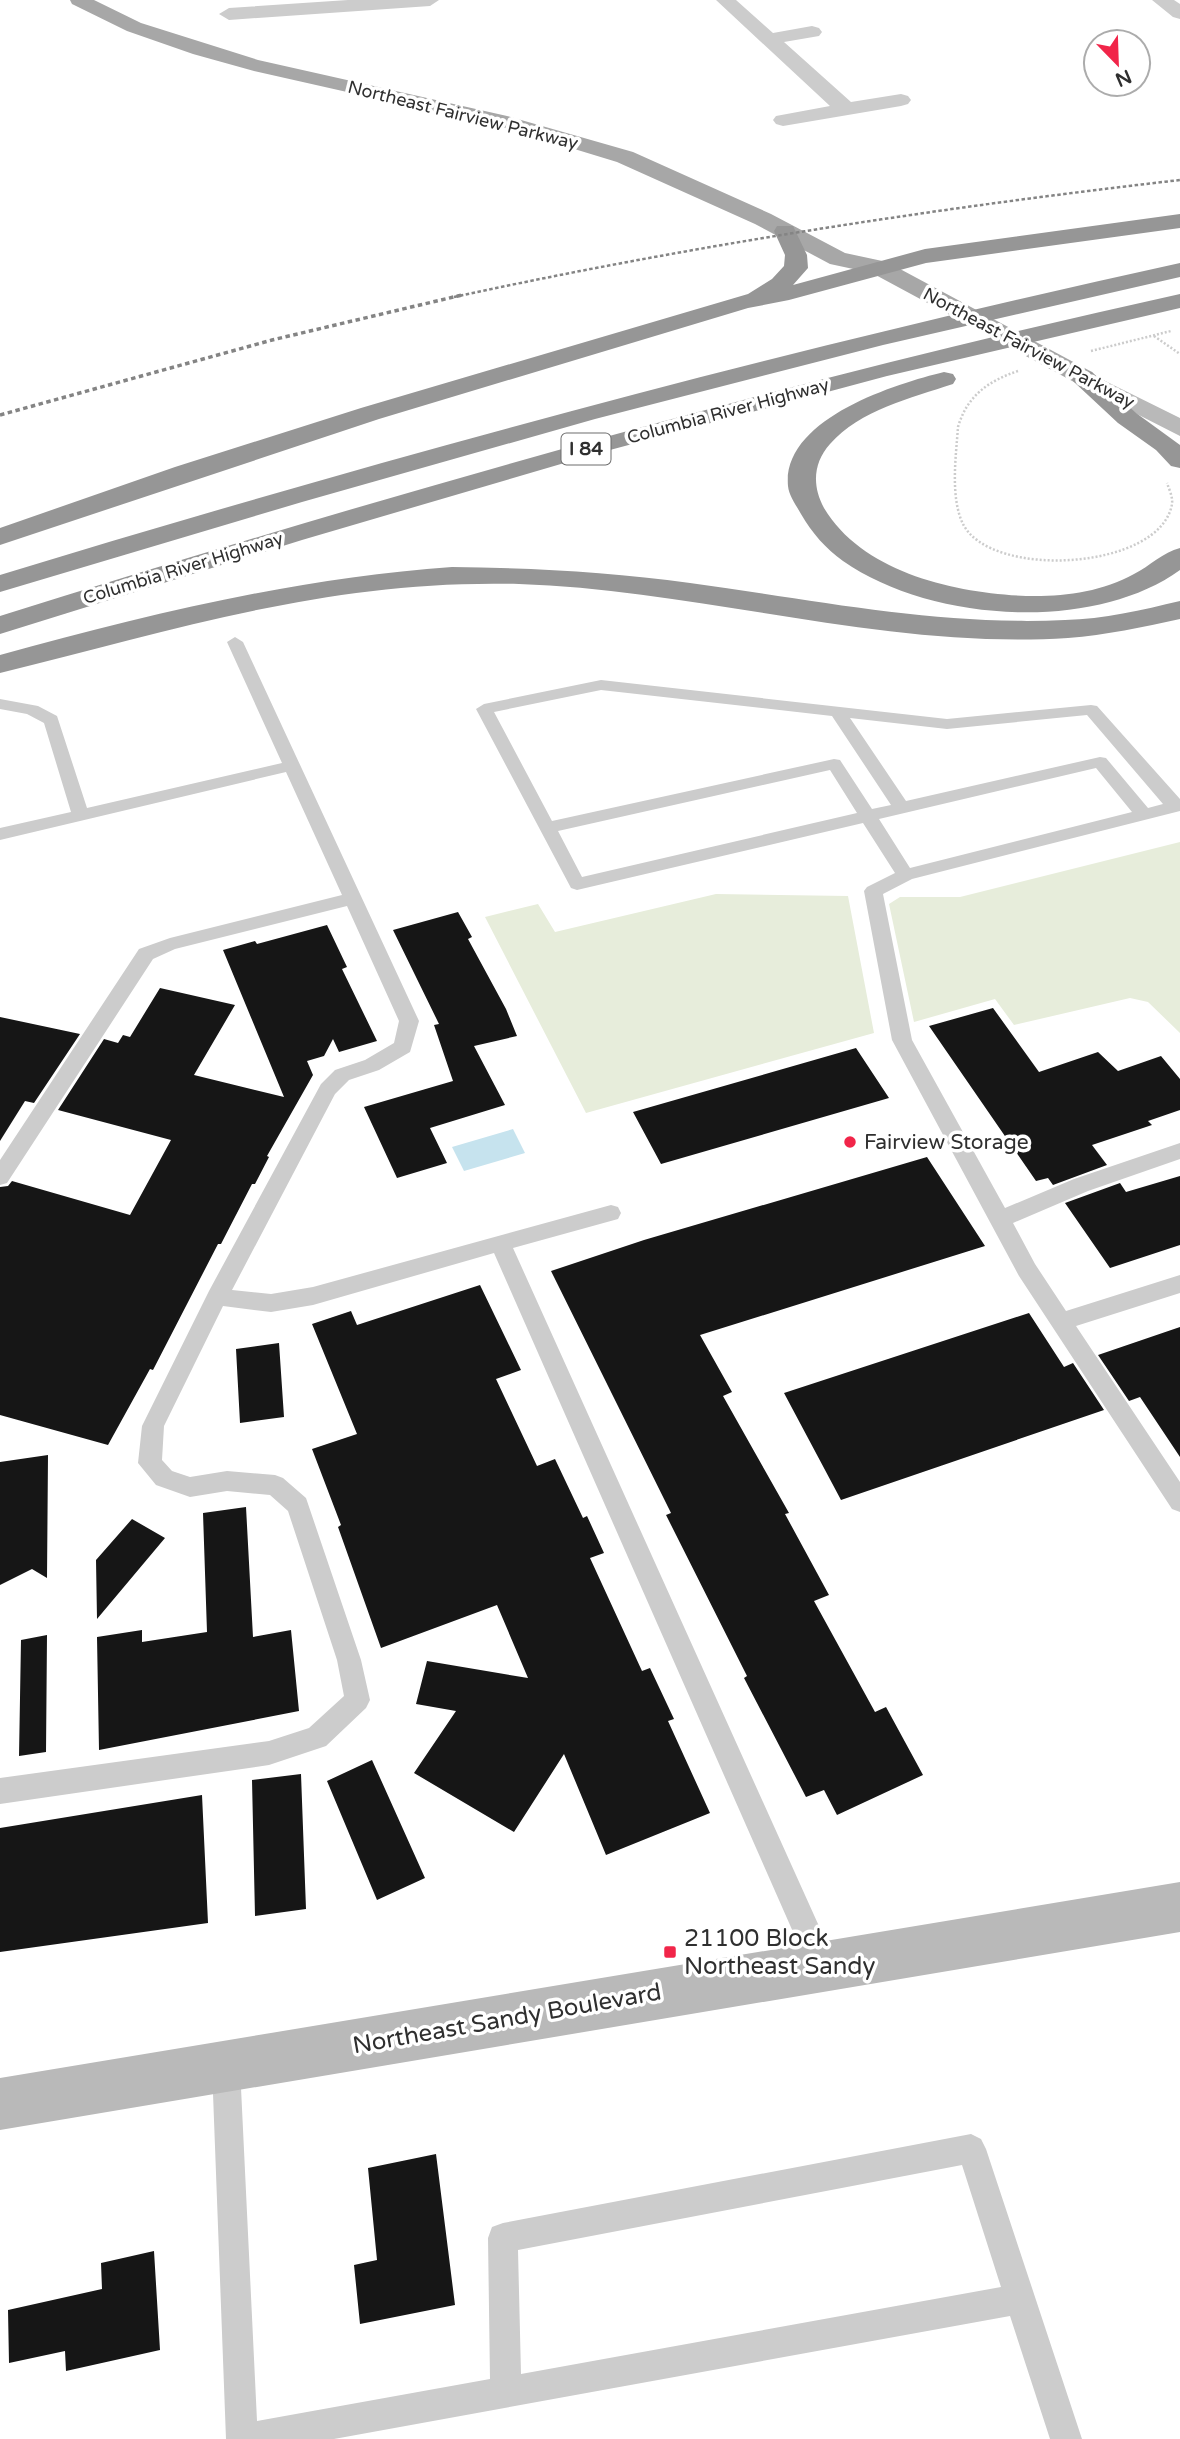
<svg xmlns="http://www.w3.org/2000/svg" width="1180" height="2439" font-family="'Varela Round',sans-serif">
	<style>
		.green { fill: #e7eddb }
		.water { fill: #c6e3ee }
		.building { fill: #161616 }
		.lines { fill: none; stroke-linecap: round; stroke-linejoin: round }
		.path { stroke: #ccc; stroke-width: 2.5; stroke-dasharray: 2 2; stroke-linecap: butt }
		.service { fill: #ccc; fill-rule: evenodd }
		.minor { fill: #ccc; fill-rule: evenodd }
		.secondary { fill: #b9b9b9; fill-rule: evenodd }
		.primary { fill: #a7a7a7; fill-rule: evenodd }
		.motorway { fill: #969696; fill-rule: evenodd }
		.rail-far1 { stroke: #848484; stroke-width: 2.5; stroke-dasharray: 3.5 2.5; stroke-linecap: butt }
		.rail { stroke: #848484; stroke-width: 3.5; stroke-dasharray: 4.5 3.5; stroke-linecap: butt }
		.poi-dot { fill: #f12549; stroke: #fff; stroke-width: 2.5 }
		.labels { text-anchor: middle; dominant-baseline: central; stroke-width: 7; stroke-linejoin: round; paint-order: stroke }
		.far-street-label { font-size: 18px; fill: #2f2f2f; stroke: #fff }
		.shield { fill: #fff; stroke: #6d6d6d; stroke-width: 2 }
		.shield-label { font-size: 19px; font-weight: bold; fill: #2f2f2f }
		.poi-label { font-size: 21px; fill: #2f2f2f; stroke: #fff; text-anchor: start }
		.near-poi-label { font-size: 24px; fill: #2f2f2f; stroke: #fff; text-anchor: start }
		.near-street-label { font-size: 24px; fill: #2f2f2f; stroke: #fff }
	</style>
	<rect width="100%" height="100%" fill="#fff"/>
	<path class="green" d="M1180 842V1033L1148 1002 1130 998 1014 1025 995 999 914 1022 889 904 900 897H960Z
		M716 894 848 896 874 1033 586 1113 485 917 538 904 555 932Z"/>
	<path class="water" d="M513 1129 525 1153 464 1171 452 1147Z"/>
	<path class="building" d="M458 912 472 937 468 939 506 1009 517 1036 474 1046 505 1105 430 1128 447 1163 397 1178 364 1107 453 1081 434 1025 439 1024 393 930Z
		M327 925 347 967 342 969 377 1041 339 1052 333 1039 324 1056 307 1061 313 1075 267 1156 269 1157 255 1184H252L221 1244H218L153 1370 150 1369 108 1445 0 1415V1187L8 1186 12 1181 130 1215 171 1140 58 1110 104 1039 118 1043 123 1035 130 1037 160 988 235 1005 194 1075 284 1097 223 950 255 941 257 944Z
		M993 1008 1039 1072 1098 1052 1118 1071 1161 1056 1180 1079V1110L1148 1121 1152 1125 1092 1145 1107 1165 1053 1185 1048 1178 1036 1181 929 1026Z
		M0 1017 80 1034 34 1103 25 1101 0 1141Z
		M856 1048 889 1098 661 1164 633 1112Z
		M927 1157 985 1246 700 1335 732 1392 723 1396 789 1513 785 1514 829 1595 814 1601 875 1712 886 1707 923 1775 837 1815 824 1790 806 1797 744 1678 747 1676 666 1515 671 1513 551 1271 644 1240Z
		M1180 1176V1245L1110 1268 1065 1203 1120 1183 1126 1192Z
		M480 1285 521 1370 496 1379 537 1466 555 1459 583 1518 587 1516 604 1553 590 1558 642 1671 650 1668 674 1719 668 1721 710 1813 606 1855 564 1754 514 1832 414 1773 456 1711 416 1704 427 1661 528 1678 497 1605 381 1648 338 1527 341 1525 312 1449 357 1434 312 1324 351 1311 357 1325Z
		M1029 1313 1064 1367 1073 1363 1104 1410 841 1500 784 1393Z
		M1180 1327V1457L1140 1397 1129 1401 1098 1355Z
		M279 1343 284 1417 240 1423 236 1349Z
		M48 1455 47 1578 32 1569 0 1585V1462Z
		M246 1507 253 1637 291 1630 299 1711 99 1750 97 1637 142 1630V1642L207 1632 203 1513Z
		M132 1519 165 1538 97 1619 96 1560Z
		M47 1635 46 1752 19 1756 21 1640Z
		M372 1760 425 1878 377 1900 327 1781Z
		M301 1774 306 1909 255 1916 252 1780Z
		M202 1795 208 1923 0 1952V1828Z
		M436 2154 455 2305 360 2324 354 2265 377 2260 368 2168Z
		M154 2251 160 2350 66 2371 65 2351 9 2363 8 2310 102 2289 101 2263Z"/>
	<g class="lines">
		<path class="path" d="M1154 336 1180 354
			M1091 351 1171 331
			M1018 371C988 381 967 396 958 427 956 456 950 497 963 524 991 580 1161 570 1172 504 1173 497 1169 489 1167 483"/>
		<path class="service" d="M235 637 243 642 419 1021 410 1052 379 1070 349 1080 335 1094 232 1290 271 1294 313 1287 611 1205 618 1207 621 1213 618 1219 513 1248 832 1955 836 1965 832 1975 822 1979 812 1975 494 1253 313 1305 271 1312 223 1306 164 1426 162 1460 172 1471 190 1477 227 1471 275 1475 283 1478 306 1498 361 1660 370 1700 366 1708 326 1746 269 1765 0 1804V1778L269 1741 309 1728 344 1696 337 1660 288 1511 270 1495 227 1491 190 1497 156 1485 138 1463 142 1426 209 1291 321 1084 335 1070 365 1060 394 1043 399 1021 347 906 175 949 153 959 7 1183 0 1185V1160L139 949 170 938 342 895 286 772 0 840V828L71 812 44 723 27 714 0 709V699L38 706 57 716 87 808 282 763 227 642Z
			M601 680 947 719 1091 705 1097 706 1180 799V811L912 879 883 894 912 1040 1005 1208 1074 1179 1180 1143V1159L1088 1191 1013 1223 1035 1264 1066 1311 1180 1275V1293L1076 1326 1180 1482V1512L1172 1509 1019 1276 892 1040 864 891 867 887 895 873 863 823 577 890 571 888 476 709 484 704ZM601 690 832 716 891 805 872 809 840 760 834 759 552 821 494 712ZM1087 715 1163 804 1148 808 1106 758 1100 757 906 801 850 718 947 729ZM1096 768 1132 812 910 868 879 819ZM830 770 857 813 582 877 558 831Z
			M226 2053 236 2057 240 2067 257 2421 490 2379 488 2238 492 2227 503 2223 971 2134 981 2139 986 2149 1082 2439H1050L1010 2316 334 2439H226L212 2067 216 2057ZM962 2165 1001 2287 521 2374 518 2250Z"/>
		<path class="minor" d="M348 0H439L430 6 229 20 219 14 229 8Z
			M716 0H736L773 33 812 26 819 28 822 32 819 36 784 42 851 102 901 94 908 96 911 100 908 104 901 106 783 126 776 124 773 120 776 116 830 106Z
			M1152 0H1174L1180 4V19L1173 17Z"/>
		<path class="secondary" d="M1083 370 1180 418V436L1074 382 1071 377 1074 372Z
			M1180 1882V1932L0 2130V2078Z"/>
		<path class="primary" d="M70 0H94L141 23 258 60 507 116 633 152 771 214 845 253 887 262 1092 372 1095 377 1092 382 1083 384 1074 382 872 273 830 264 755 224 617 162 502 127 254 71 193 54 127 31 72 4Z"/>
		<path class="motorway" d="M1180 214V228L926 263 789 300 748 308 379 419 0 545V528L175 467 361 408 748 294 772 279 784 266 785 255 774 231 777 226H793L807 255 808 268 793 285 925 249Z
			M1180 263V277L883 345 595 419 302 502 0 592V575C390 456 782 350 1180 263Z
			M1180 294V308L887 376 595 454 302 540 0 634V616C390 494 781 382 1180 294Z
			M1083 370 1092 372 1136 413 1180 445V468L1171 466 1156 450 1118 423 1074 382 1071 377 1074 372Z
			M944 372 953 374 956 379 953 384C911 398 860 410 830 444 813 463 812 486 824 508 863 573 955 593 1026 596 1063 597 1101 592 1134 574 1150 566 1163 552 1180 548V570C1093 633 930 622 843 561 826 549 812 533 801 514 796 505 789 496 788 486 782 419 895 384 944 372Z
			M452 567C532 568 611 572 690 583 815 600 938 626 1065 620 1104 619 1142 610 1180 601V619C1143 627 1106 635 1068 638 885 650 702 590 519 584 333 579 177 629 0 673V655C149 614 297 578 452 567Z"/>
		<path class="rail-far1" d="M454 297C694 245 936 208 1180 180"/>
		<path class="rail" d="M0 415 272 340 462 295"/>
	</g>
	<g class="poi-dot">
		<circle cx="850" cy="1142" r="7"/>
		<rect x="663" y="1945" width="14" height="14" rx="3.5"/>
	</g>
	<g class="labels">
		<g class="far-street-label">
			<text transform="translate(463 115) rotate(14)">Northeast Fairview Parkway</text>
			<text transform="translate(1029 348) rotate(28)">Northeast Fairview Parkway</text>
			<text transform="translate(728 411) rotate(-15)">Columbia River Highway</text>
			<text transform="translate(183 568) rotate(-17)">Columbia River Highway</text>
		</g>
		<rect class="shield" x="561.5" y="433.5" width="49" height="31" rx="5"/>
		<g class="shield-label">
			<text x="586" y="449">I 84</text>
		</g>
		<g class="poi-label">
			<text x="864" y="1142">Fairview Storage</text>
		</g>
		<g class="near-poi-label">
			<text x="684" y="1938">21100 Block<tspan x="684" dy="28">Northeast Sandy</tspan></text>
		</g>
		<g class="near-street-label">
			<text transform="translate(507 2019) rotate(-10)">Northeast Sandy Boulevard</text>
		</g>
	</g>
	<g transform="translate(1117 63) rotate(157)"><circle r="33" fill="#ffffff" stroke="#acacac" stroke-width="2"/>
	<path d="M0-5L12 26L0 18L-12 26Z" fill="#f12549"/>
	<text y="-10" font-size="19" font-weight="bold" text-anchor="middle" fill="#2f2f2f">N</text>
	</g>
</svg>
